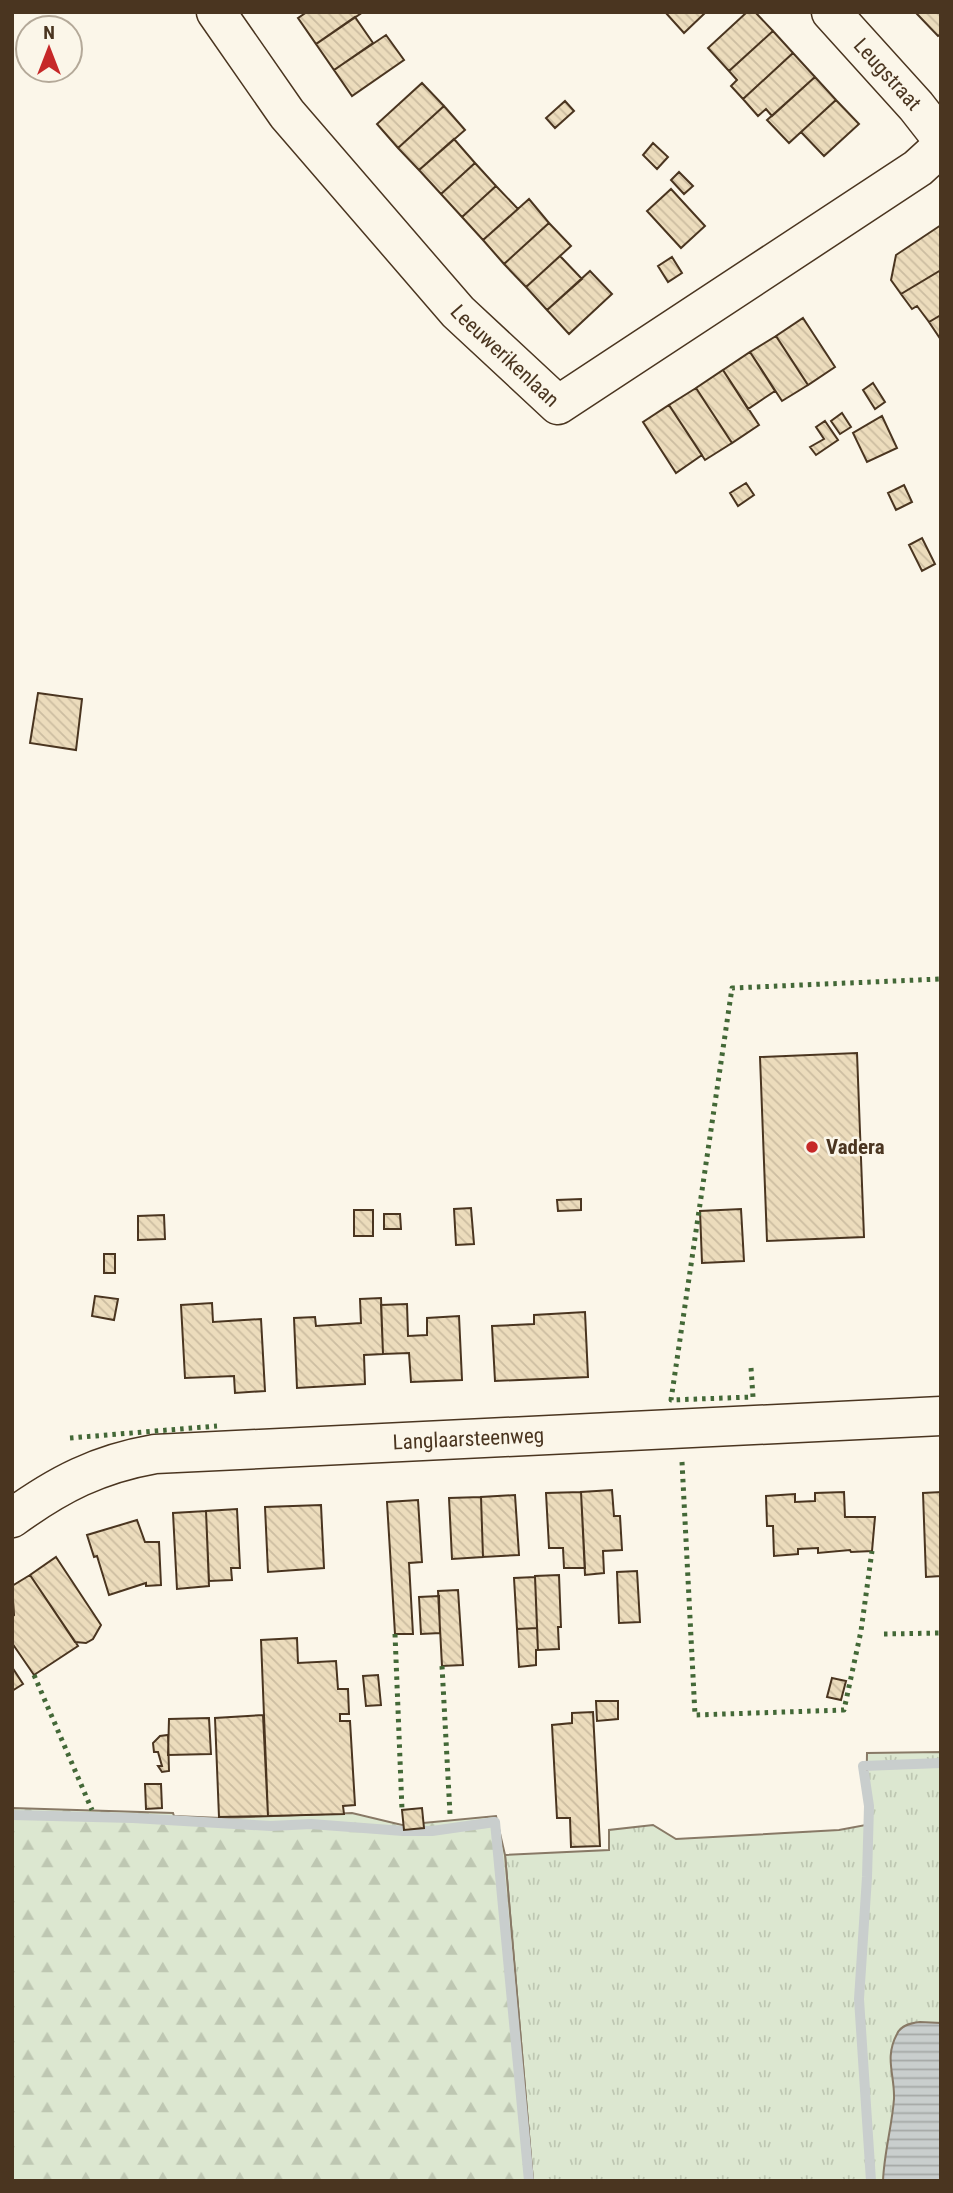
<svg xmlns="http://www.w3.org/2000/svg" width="953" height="2193" font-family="'Roboto Condensed',sans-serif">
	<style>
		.grass { fill: url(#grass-tufts); stroke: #887966; stroke-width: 2 }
		.forest { fill: url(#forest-firs); stroke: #887966; stroke-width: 2 }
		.water { fill: url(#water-rules); stroke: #887966; stroke-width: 2 }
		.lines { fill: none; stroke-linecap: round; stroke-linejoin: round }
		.stream { stroke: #c9cecd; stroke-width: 10 }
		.building { fill: url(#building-back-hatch); stroke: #4a3520; stroke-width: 2 }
		.minor-casing { stroke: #4a3520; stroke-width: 41 }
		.minor { stroke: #fbf6e9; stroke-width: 38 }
		.hedge { stroke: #436837; stroke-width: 5; stroke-dasharray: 3.5 5; stroke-linecap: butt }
		.poi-dot { fill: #c62828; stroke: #fbf6e9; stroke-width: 2.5 }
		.labels { text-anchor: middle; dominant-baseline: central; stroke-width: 5; stroke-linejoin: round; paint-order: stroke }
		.street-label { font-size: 21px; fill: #4a3520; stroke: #fbf6e9 }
		.poi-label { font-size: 21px; font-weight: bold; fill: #4a3520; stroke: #fbf6e9; text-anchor: start }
	</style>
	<defs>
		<pattern id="grass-tufts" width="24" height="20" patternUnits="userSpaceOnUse" patternTransform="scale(1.75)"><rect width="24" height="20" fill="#dce7d0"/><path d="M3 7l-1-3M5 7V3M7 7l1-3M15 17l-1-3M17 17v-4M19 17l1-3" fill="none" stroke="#bec7b2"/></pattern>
		<pattern id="forest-firs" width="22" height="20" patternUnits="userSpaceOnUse" patternTransform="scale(1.75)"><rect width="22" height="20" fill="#dce7d0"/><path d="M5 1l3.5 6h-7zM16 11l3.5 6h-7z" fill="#bec7b2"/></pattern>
		<pattern id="water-rules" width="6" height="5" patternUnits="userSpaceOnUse" patternTransform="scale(1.75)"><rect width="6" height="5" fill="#c9cecd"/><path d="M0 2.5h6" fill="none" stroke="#a5a8a6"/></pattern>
		<pattern id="building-back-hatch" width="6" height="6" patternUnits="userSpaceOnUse" patternTransform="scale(1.75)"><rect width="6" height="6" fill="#ecdcbc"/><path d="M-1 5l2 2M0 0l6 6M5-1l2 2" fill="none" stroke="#ccbda1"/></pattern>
	</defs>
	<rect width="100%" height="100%" fill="#fbf6e9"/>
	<path class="grass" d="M941 1752V2181H533L505 1855 609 1850V1830L653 1825 676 1839 839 1830 866 1825 867 1753Z"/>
	<path class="forest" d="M12 1808 173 1813 174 1816 221 1818 352 1813 402 1825 496 1816 505 1855 533 2181H12Z"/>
	<path class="water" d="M920 2022 941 2023V2181H883C884 2153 892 2126 894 2099 895 2075 884 2058 897 2034 901 2025 911 2023 920 2022Z"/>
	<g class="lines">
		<path class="stream" d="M12 1815 133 1818 271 1826 311 1824 403 1831H432L495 1822 529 2181
			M871 2181 859 1999 867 1877 869 1806 863 1766 941 1763"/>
	</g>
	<path class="building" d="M307 12H363L316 44 298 18Z
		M665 12H706L684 33Z
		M747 12H755L773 31 729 71 708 48Z
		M919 12H941V34L938 36 917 14Z
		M355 17 373 43 334 70 316 44Z
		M773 31 793 53 743 99 731 86 737 80 729 71Z
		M386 35 404 60 352 96 334 70Z
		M793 53 815 77 772 116 766 109 758 116 743 99Z
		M815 77 836 100 789 143 767 120Z
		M422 83 444 106 398 148 377 124Z
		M836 100 859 124 824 156 801 132Z
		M565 101 574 111 555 128 546 118Z
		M444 106 465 130 419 170 398 148Z
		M454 139 475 163 441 194 419 170Z
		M653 143 668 157 657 169 643 155Z
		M475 163 496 186 462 217 441 194Z
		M679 172 693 186 684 194 671 180Z
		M496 186 518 209 483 240 462 217Z
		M671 189 705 226 681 248 647 211Z
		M529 199 549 223 504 264 483 240Z
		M549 223 571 246 526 287 504 264Z
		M941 225V270L901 294 891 280 896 255Z
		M560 256 582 279 547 310 526 287Z
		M672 257 682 273 668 282 658 266Z
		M941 270V315L929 322 917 306 912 309 901 294Z
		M590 271 612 294 569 334 547 310Z
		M941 315V340L929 322Z
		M803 318 835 367 808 385 776 336Z
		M776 336 808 385 782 401 750 352Z
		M750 352 775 391 748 409 723 370Z
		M723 370 759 425 732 443 696 388Z
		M873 383 885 402 875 409 863 390Z
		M696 388 732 443 705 460 669 405Z
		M669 405 702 455 676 473 643 422Z
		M842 413 851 427 840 434 831 421Z
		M882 416 897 448 867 462 853 433Z
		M825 421 838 440 816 455 810 447 824 439 816 427Z
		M746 483 754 495 738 506 730 493Z
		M904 485 912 502 896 510 888 493Z
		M922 538 935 564 922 571 909 545Z
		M38 693 82 699 76 750 30 743Z
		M857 1053 864 1237 767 1241 760 1057Z
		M581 1199V1210L558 1211 557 1200Z
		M471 1208 474 1244 456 1245 454 1209Z
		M741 1209 744 1261 702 1263 700 1211Z
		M354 1210H373V1236H354Z
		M384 1214H400L401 1229H384Z
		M164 1215 165 1239 138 1240V1216Z
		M104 1254H115V1273H104Z
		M95 1296 118 1299 114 1320 92 1316Z
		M381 1298 383 1354 364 1355 365 1384 297 1388 294 1318 315 1317 316 1326 361 1323 360 1299Z
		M212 1303 213 1322 261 1319 265 1391 235 1393 234 1376 185 1378 181 1305Z
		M407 1304 408 1336 427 1335V1318L459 1316 462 1380 411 1382 409 1353 383 1354 381 1305Z
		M585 1312 588 1377 495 1381 492 1326 534 1324V1315Z
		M612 1490 614 1516H620L622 1550 603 1551 604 1573 585 1575 581 1492Z
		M581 1492 585 1568H564L563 1548H549L546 1493Z
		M844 1492 845 1517H875L872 1551 851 1552 850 1550 818 1553V1548L798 1549V1554L774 1556 773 1526H767L766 1496 795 1494V1502L815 1501V1493Z
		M941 1492V1576L926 1577 923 1493Z
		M515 1495 519 1555 483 1557 481 1497Z
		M481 1497 483 1557 452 1559 449 1498Z
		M418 1500 422 1562 409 1563 413 1634H395L387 1502Z
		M321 1505 324 1568 268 1572 265 1507Z
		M237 1509 240 1568H231L232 1580 209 1581 206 1511Z
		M206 1511 209 1586 177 1589 173 1513Z
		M137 1520 145 1542H159L161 1585 146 1586V1583L109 1595 97 1556 94 1557 87 1535Z
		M56 1557 101 1625 93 1639 86 1643 75 1642 30 1575Z
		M637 1571 640 1622 619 1623 617 1572Z
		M30 1575 78 1646 34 1675 12 1643V1617L14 1615 12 1586Z
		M559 1575 561 1627H558L559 1649 538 1650 535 1576Z
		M535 1577 537 1628 517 1629 514 1578Z
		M458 1590 463 1665 442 1666 438 1591Z
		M439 1596 440 1633 421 1634 419 1597Z
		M537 1628 538 1650H536V1665L519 1667 517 1629Z
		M297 1638 298 1663 336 1661 338 1689H348L349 1714H340V1721H350L355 1805 343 1806 344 1814 268 1816 261 1640Z
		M12 1667 23 1684 12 1691Z
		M378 1675 381 1705 366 1706 363 1676Z
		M832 1678 846 1681 841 1700 827 1697Z
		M596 1701H618V1719L597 1721Z
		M593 1712 600 1846 571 1847 570 1818H557L552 1725 572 1723V1713Z
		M263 1715 268 1816 219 1817 215 1718Z
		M209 1718 211 1754 168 1755 169 1719Z
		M168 1735 169 1771 162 1772 158 1766H162L158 1752H154L153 1743 160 1736Z
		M145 1784H161L162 1808 146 1809Z
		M422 1808 424 1828 404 1830 402 1810Z"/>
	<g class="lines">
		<defs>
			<g id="minor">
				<path id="s1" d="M216 12 287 114 458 312 558 405 918 168 941 147"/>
				<path id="s2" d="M831 12 916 106 941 138"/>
				<path id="s3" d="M12 1518C59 1484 98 1464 155 1454L941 1416"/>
			</g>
		</defs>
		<use href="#minor" class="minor-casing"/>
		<use href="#minor" class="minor"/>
		<path class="hedge" d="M751 1368 753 1397 671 1400 732 988 941 979
			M70 1438 217 1426
			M682 1462 695 1715 844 1710 861 1631 872 1551
			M395 1634 402 1810
			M884 1634 941 1633
			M442 1666 450 1814
			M34 1675 92 1810"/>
	</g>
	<circle class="poi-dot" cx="812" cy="1147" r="7"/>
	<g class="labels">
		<g class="street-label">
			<text stroke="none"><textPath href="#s2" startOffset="84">Leugstraat</textPath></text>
			<text stroke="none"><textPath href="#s1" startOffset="450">Leeuwerikenlaan</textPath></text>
			<text stroke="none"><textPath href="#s3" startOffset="472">Langlaarsteenweg</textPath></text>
		</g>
		<g class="poi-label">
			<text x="826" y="1147">Vadera</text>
		</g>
	</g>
	<rect width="953" height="2193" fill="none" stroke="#4a3520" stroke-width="28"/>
	<g transform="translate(49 49)"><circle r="33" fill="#fbf6e9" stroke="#b4a999" stroke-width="2"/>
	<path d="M0-5L12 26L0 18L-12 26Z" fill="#c62828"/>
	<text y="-10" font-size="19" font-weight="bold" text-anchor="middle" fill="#4a3520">N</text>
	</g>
</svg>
